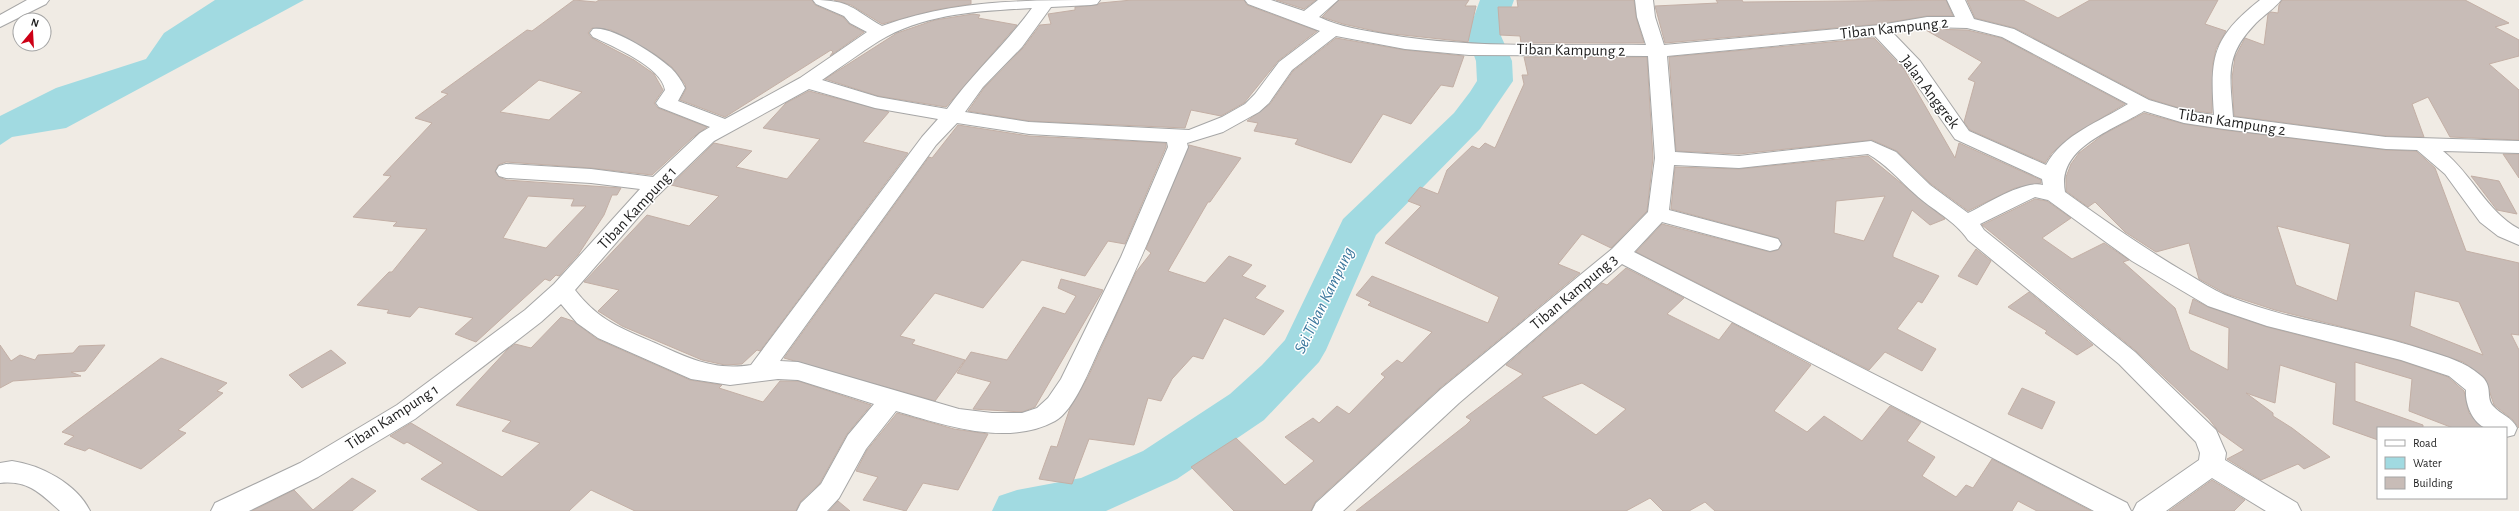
<svg xmlns="http://www.w3.org/2000/svg" width="2519" height="511" font-family="'Alegreya Sans',sans-serif">
	<style>
		.water { fill: #a1dae1 }
		.lines { fill: none; stroke-linecap: round; stroke-linejoin: round }
		.river { fill: #a1dae1; fill-rule: evenodd }
		.building { fill: #c8bcb7; stroke: #c3afa5; fill-rule: evenodd }
		.minor-casing { stroke: #a6a6a6; stroke-width: 2 }
		.minor { fill: #fff; fill-rule: evenodd }
		.labels { text-anchor: middle; dominant-baseline: central; stroke-width: 3; stroke-linejoin: round; paint-order: stroke }
		.street-label { font-size: 16px; fill: #1f1f1f; stroke: #fff }
		.water-label { font-size: 17px; font-style: italic; fill: #3c779d; stroke: #fff }
	</style>
	<rect width="100%" height="100%" fill="#f0ebe4"/>
	<path class="water" d="M215 0H304L66 128 12 137 0 145V116L56 88 146 59 164 33Z"/>
	<g class="lines">
		<path class="river" d="M1480 0H1514L1501 36 1512 61 1513 81 1480 129 1376 235 1326 350 1319 362 1264 420 1177 479 1106 511H992L999 496 1017 490 1081 478 1143 451 1230 394 1262 365 1285 340 1343 219 1454 113 1470 92 1477 81 1476 61 1467 36Z"/>
	</g>
	<path class="building" d="M574 0 596 2 599 0H812L815 5 843 17 849 24 864 32 830 56 833 52 831 50 725 117 680 100 686 89 685 84 672 67 656 55 611 30 592 28 588 33 592 38 634 60 654 74 663 90 654 103 658 108 707 127 692 138 652 175 591 168 506 162 498 165 495 172 499 177 506 180 621 188 617 195H612L604 215 578 255 559 276 556 275 550 281 545 279 476 342 455 334 473 318 419 307 410 317 387 313 389 310 357 305 389 272H392L427 229 393 226 397 222 353 217 391 176 383 175 432 123 415 118 448 94 441 92 527 30 532 31ZM539 80 582 92 549 120 500 112ZM528 196 574 199 571 206H586L546 248 503 238Z
		M834 0H971V4L935 10 882 24 851 5Z
		M1132 0H1244L1247 5 1317 31 1278 61 1244 103 1221 116 1191 110 1185 128 1029 121 968 111 984 88 1023 48 1040 25 1051 24 1048 14 1075 10V7L1097 5 1100 3Z
		M1276 0H1316L1304 9Z
		M1339 0H1469L1465 6H1476L1468 42 1384 33 1343 24 1322 17Z
		M1517 0H1634L1636 17 1644 43H1521L1520 36 1500 35 1498 7H1518Z
		M1716 0H1742L1743 2 1946 0 1953 16H1927L1880 24 1665 43 1655 6 1718 3Z
		M1967 0H2023L2058 18 2090 0H2218L2205 24 2226 31 2216 49 2213 63 2212 113 2186 110 2150 99 2015 28 1975 18Z
		M2282 0H2465L2509 23 2495 27 2519 40V56L2489 64 2519 90V140L2450 137 2428 97 2412 104 2424 137 2386 136 2234 116 2232 78 2235 57 2245 38 2264 45 2268 14 2271 12 2278 13 2279 5Z
		M973 14 980 15 978 18 1017 25 946 107 878 96 825 79 897 33 935 20Z
		M1924 29 1967 30 2001 38 2125 104 2071 136 2052 153 2045 163 1970 130 1964 122 1975 82 1968 79 1982 62Z
		M1336 38 1405 50 1464 56 1453 87 1441 85 1411 124 1383 114 1351 163 1295 144 1298 139 1254 131 1258 123 1247 121 1270 104 1293 71Z
		M1874 38 1904 69 1955 158 1959 143 2041 180V183L2015 188 1968 211 1931 184 1897 151 1872 140 1739 154 1676 151 1669 57Z
		M1524 57H1647L1653 158 1647 211 1611 248 1582 234 1558 264 1580 273 1440 388 1315 502 1311 511H1234L1191 467 1236 438 1285 485 1314 461 1285 437 1313 418 1319 423 1337 406 1349 414 1385 377 1381 374 1397 360 1402 363 1432 332 1368 305 1371 302 1356 295 1372 276 1488 323 1499 297 1385 243 1421 206 1408 201 1420 187 1438 194 1447 170 1472 146 1479 149 1485 143 1495 148 1524 84 1522 75H1528Z
		M809 91 889 112 863 142 908 153 760 351 757 350 742 364 725 365 702 360 622 326 598 311 619 290 584 282 647 215 689 226 719 196 671 185 714 143 752 151 736 167 787 179 820 139 763 128 786 103Z
		M2144 113 2184 124 2224 130 2386 150 2416 151 2435 168 2466 251 2519 263V335L2511 334 2519 350V428L2513 420 2494 405 2485 378 2463 362 2403 342 2275 310 2226 294 2199 279 2189 243 2156 252 2125 232 2095 202 2088 207 2066 191V177L2071 164 2079 153 2104 134ZM2277 226 2350 244 2337 301 2296 285ZM2415 291 2459 302 2483 355 2410 326Z
		M958 125 1029 136 1166 143V147L1125 244 1108 241 1085 276 1022 260 983 308 935 293 900 336 915 340 912 344 965 360 935 401 784 358 929 157 932 158Z
		M1189 145 1241 158 1210 202H1208L1168 271 1205 283 1229 256 1252 265 1242 276 1266 286 1255 298 1284 311 1264 335 1224 318 1203 359 1193 356 1172 379 1161 401 1148 398 1134 445 1089 439 1072 484 1039 479 1051 446 1057 447 1070 408 1088 377 1136 272 1151 253 1146 249Z
		M2503 154H2519V178Z
		M1868 156 1945 219 1930 225 1912 210 1893 254V257L1939 276 1922 303 1918 301 1897 329 1936 349 1922 371 1885 352 1869 370 1636 252 1662 224 1770 252 1778 250 1782 245 1778 238 1671 209 1675 167 1739 169ZM1885 196 1864 241 1834 233 1836 201Z
		M2471 176 2499 181 2517 214 2497 210Z
		M2035 199 2047 201 2071 218 2042 238 2072 259 2104 243 2129 260 2123 262 2175 308 2190 350 2228 370 2229 328 2189 313 2193 299 2208 307 2267 327 2401 361 2448 377 2464 391 2469 413 2483 428H2453L2409 411 2412 379 2355 362V401L2423 425V428H2378V440L2333 424 2336 383 2280 365 2275 403 2246 393 2273 413V416L2292 428 2330 457 2304 469 2298 464 2261 480 2227 459 2244 450 2219 432 2209 419 2136 351 1982 225Z
		M1976 249 1991 261 1977 285 1958 276Z
		M1626 268 1684 298 1667 314 1719 340 1732 323 1811 365 1774 411 1807 432 1824 416 1862 441 1890 406 1921 422 1907 441 1935 457 1922 476 1956 497 1966 485 1973 488 1992 459 2091 511H2037L2018 501 2012 511H1715L1705 502 1689 511H1663L1650 498 1626 511H1356L1466 425 1471 420 1466 417 1523 374 1506 365 1602 283 1607 285ZM1582 383 1626 409 1596 435 1542 397Z
		M1061 279 1103 290 1035 407 1022 412 973 409 991 382 957 373 971 352 1007 360 1043 307 1065 314 1076 296 1058 288Z
		M2029 292 2093 345 2077 355 2045 333 2047 331 2008 307Z
		M561 317 573 321 597 339 690 380 722 385 719 388 763 402 780 381H798L871 405 847 434 820 483 800 502 796 511H635L591 490 569 511H479L421 479 443 463 407 442 404 444 390 436 411 423 502 477 540 443 502 431 511 421 456 405 508 349 515 344 531 348Z
		M0 345 11 361 20 355 35 360 38 355 73 353 79 346 105 345 85 371 71 372 81 376 13 381 0 388Z
		M331 350 346 363 302 388 289 375Z
		M161 358 227 383 217 391 223 393 178 430 186 433 141 469 89 448 85 451 64 444 74 436 62 432Z
		M2022 388 2055 402 2042 429 2008 414Z
		M897 413 954 429 988 434 958 490 923 483 906 511 863 500 878 477 856 471 867 450Z
		M352 478 376 491 352 511H252L294 490 313 510Z
		M2212 480 2245 500 2234 511H2169Z
		M838 501 850 511H829Z"/>
	<g class="lines">
		<defs>
			<path id="minor" d="M27 0H49L46 4 0 27V15Z
				M813 0C851 0 852 9 882 26 954 0 1023 0 1100 0L1097 4 1091 5 1051 7 1022 47 983 87 965 112 1029 122 1189 130 1222 117 1245 104 1255 94 1279 62 1320 31 1248 4 1245 0H1271L1304 11 1318 0H1338L1319 17C1340 27 1361 30 1384 34 1470 49 1559 44 1646 45L1637 17 1635 0H1653L1655 17 1664 45 1880 25 1927 17H1955L1947 0H1965L1974 19 2014 29 2149 100 2186 111 2214 115C2210 57 2212 38 2260 0H2281C2275 8 2264 15 2256 23 2224 56 2230 75 2233 117L2386 137 2519 141V153L2443 151C2472 174 2486 211 2519 229V245L2498 236 2480 222 2445 174 2417 150 2386 149 2224 129 2184 123 2144 111C2114 130 2056 147 2065 192 2105 221 2145 249 2188 274 2200 281 2212 289 2225 295 2290 322 2362 328 2428 351 2447 357 2465 362 2480 375 2494 386 2485 397 2493 406 2501 415 2512 417 2517 428L2514 435 2506 437V428C2500 428 2492 430 2486 428 2472 423 2465 403 2466 390L2449 376 2401 360 2267 326 2208 306 2132 261 2048 200 2035 197 1980 224 1984 230 2135 352 2216 430 2226 453 2225 460 2297 503 2301 511H2266L2212 478 2166 511H2133L2137 503 2199 460 2200 453 2196 442 2119 364 1968 240C1955 220 1932 210 1915 194 1899 180 1886 164 1868 154L1739 168 1674 165 1669 210 1778 239 1781 244 1778 249 1770 251 1662 222 1634 252 2127 503 2131 511H2094L1622 264 1459 403 1343 511H1312L1316 503 1441 389 1612 249 1648 212 1655 158 1648 56 1469 55 1405 49 1336 36 1292 70 1269 103 1259 112 1223 132 1187 143 1188 147C1160 214 1132 281 1100 347 1091 366 1074 411 1055 421 1007 447 944 425 896 411L866 449 839 498 827 511H797L801 503 821 484 848 435 874 404 798 380 778 379 730 385 691 379 598 338 577 323 561 304 541 322 415 419 318 477 249 511H211L215 503 300 463 397 405 525 310 554 284 640 189 591 183 506 178 499 176 496 171 499 166 506 164 591 169 653 177 700 133 710 127 659 107 656 103 665 90C662 67 612 46 593 37L590 33 593 29C611 25 657 55 671 68 677 74 681 80 685 88L678 101 725 119 800 78 867 32 850 23 844 16 816 4ZM1032 8C1006 44 973 73 947 109L878 97 822 80C841 67 860 53 879 41 925 13 981 11 1032 8ZM1927 27 1967 28 2002 37 2128 104C2099 122 2063 134 2046 165L1969 131 1920 61 1893 33ZM1875 36 1906 69 1955 139 2042 179 2043 185C2023 180 1987 204 1968 213L1930 185 1896 152 1871 141 1739 156 1675 152 1667 56ZM809 89 875 108 938 119 922 137 751 365C714 371 688 358 655 343 621 328 599 321 575 290L654 199 714 141ZM957 123 1029 134 1167 142 1168 147 1121 257 1061 379 1048 398 1037 408 1022 413H992L959 409 798 362 780 361 936 145Z
				M12 461C41 465 77 484 90 511H60C40 493 28 480 0 483V463Z"/>
		</defs>
		<use href="#minor" class="minor-casing"/>
		<use href="#minor" class="minor"/>
	</g>
	<g class="labels">
		<g class="street-label">
			<text transform="translate(1894 28) rotate(-6)">Tiban Kampung 2</text>
			<text transform="translate(1571 50) rotate(1)">Tiban Kampung 2</text>
			<text transform="translate(1930 92) rotate(53)">Jalan Anggrek</text>
			<text transform="translate(2232 122) rotate(9)">Tiban Kampung 2</text>
			<text transform="translate(637 208) rotate(-47)">Tiban Kampung 1</text>
			<text transform="translate(1574 292) rotate(-40)">Tiban Kampung 3</text>
			<text transform="translate(392 417) rotate(-33)">Tiban Kampung 1</text>
		</g>
		<g class="water-label">
			<text transform="translate(1324 300) rotate(-64)">Sei.Tiban Kampung</text>
		</g>
	</g>
	<rect x="2377" y="427" width="130" height="72" fill="#ffffff" stroke="#a5a5a5"/>
	<rect x="2385" y="440" width="20" height="6" fill="#ffffff" stroke="#a5a5a5"/>
	<text x="2413" y="447" font-size="12" fill="#1f1f1f">Road</text>
	<rect x="2385" y="457" width="20" height="12" fill="#a1dae1" stroke="#a5a5a5"/>
	<text x="2413" y="467" font-size="12" fill="#1f1f1f">Water</text>
	<rect x="2385" y="477" width="20" height="12" fill="#c8bcb7" stroke="#a5a5a5"/>
	<text x="2413" y="487" font-size="12" fill="#1f1f1f">Building</text>
	<g transform="translate(32 32) rotate(18)"><circle r="19" fill="#ffffff" stroke="#a5a5a5"/>
	<path d="M0-3L7 15L0 10L-7 15Z" fill="#cd0016"/>
	<text y="-6" font-size="11" font-weight="bold" text-anchor="middle" fill="#1f1f1f">N</text>
	</g>
</svg>
